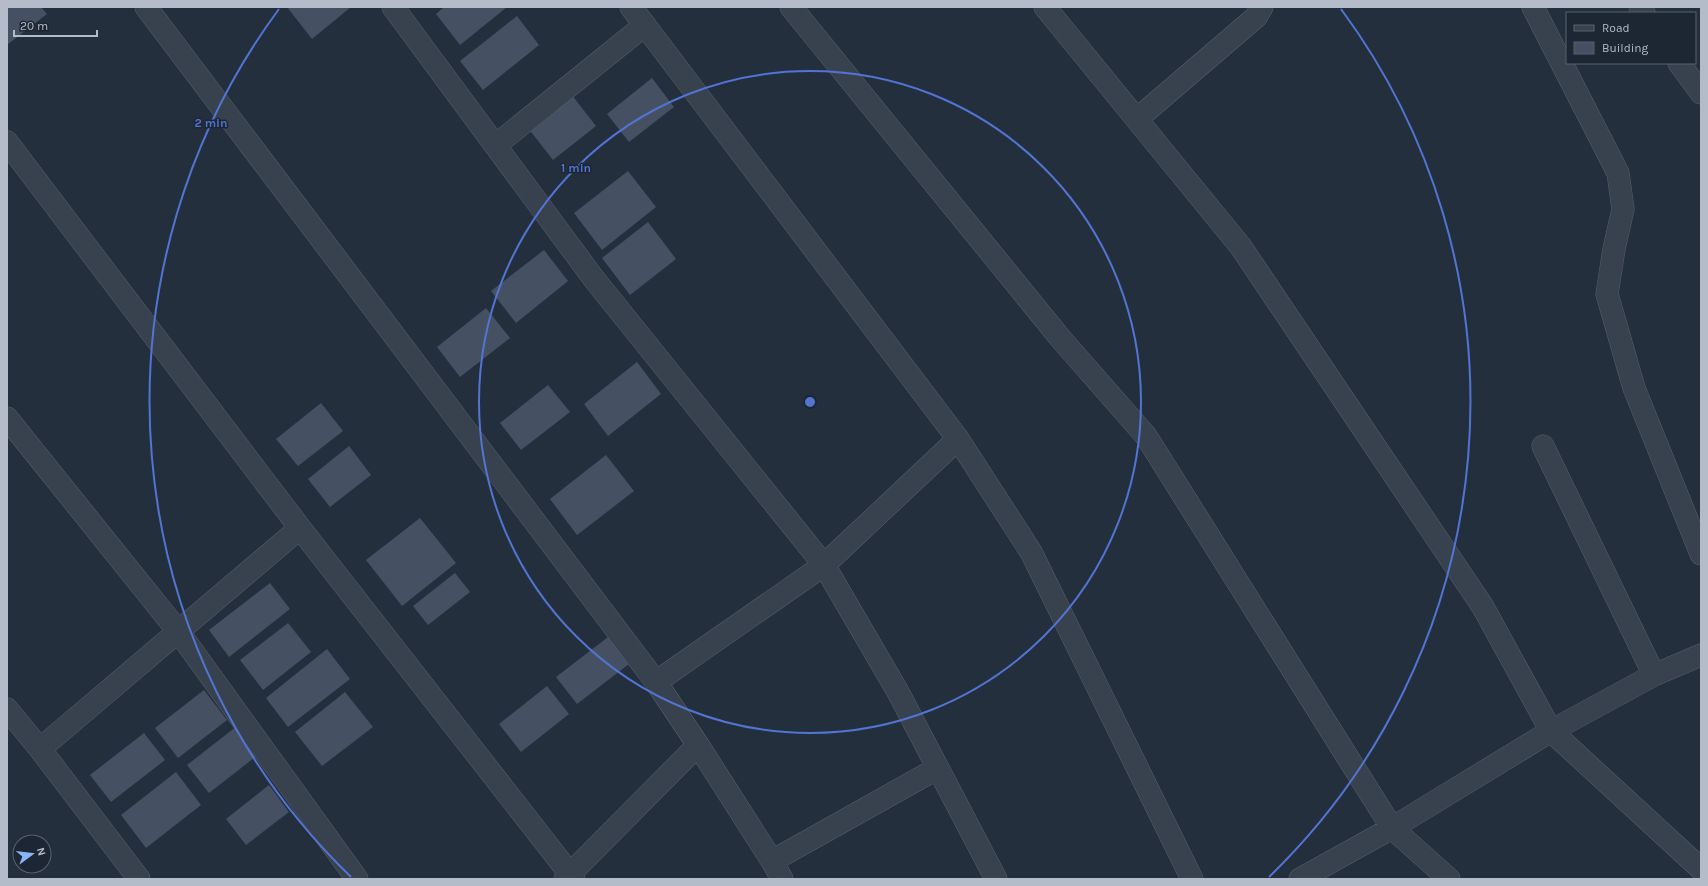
<svg xmlns="http://www.w3.org/2000/svg" width="1708" height="886" font-family="Karla,sans-serif">
	<style>
		.building { fill: #455162 }
		.lines { fill: none; stroke-linecap: round; stroke-linejoin: round }
		.street-casing { stroke: #565f6c; stroke-width: 23 }
		.street { stroke: #38414e; stroke-width: 22 }
		.ring { fill: none; stroke: #5274d3; stroke-width: 2 }
		.centre { fill: #5274d3; stroke: #1d2633; stroke-width: 2 }
		.ring-label { font-size: 12px; text-anchor: middle; font-weight: bold; fill: #5274d3; stroke: #1d2633; stroke-width: 3; stroke-linejoin: round; paint-order: stroke }
	</style>
	<rect width="100%" height="100%" fill="#242f3e"/>
	<path class="building" d="M7 7H41L47 14 7 45Z
		M287 7H351L312 39Z
		M444 7H507L460 45 436 14Z
		M517 16 539 45 483 90 460 61Z
		M652 78 674 107 629 142 607 114Z
		M571 94 596 126 553 160 528 128Z
		M628 171 656 207 602 250 574 213Z
		M648 222 676 259 630 295 602 258Z
		M544 250 568 281 516 323 491 291Z
		M486 308 510 338 460 377 437 347Z
		M637 362 661 394 608 436 584 404Z
		M548 385 570 412 521 450 500 423Z
		M321 403 343 431 298 466 276 439Z
		M349 446 371 475 330 507 308 479Z
		M606 455 634 491 577 535 550 499Z
		M420 518 456 563 402 606 366 560Z
		M455 573 470 592 428 625 413 606Z
		M270 583 290 609 229 657 209 630Z
		M288 623 311 652 263 690 240 660Z
		M608 637 629 664 577 704 556 677Z
		M327 649 350 679 288 727 266 698Z
		M547 686 569 714 521 752 499 724Z
		M204 690 227 720 178 758 155 728Z
		M345 692 373 727 322 766 295 732Z
		M237 726 259 754 209 793 187 765Z
		M144 733 165 760 111 802 90 775Z
		M176 772 201 805 146 848 121 815Z
		M269 785 289 812 246 845 226 819Z"/>
	<g class="lines">
		<defs>
			<path id="street" d="M146 7 656 682 698 745
				M393 7 594 279 824 565 898 692 996 879
				M631 7 958 439 1031 552 1192 879
				M791 7 1061 339 1146 436 1392 828 1449 879
				M1045 7 1241 247 1483 607 1551 731 1392 828 1300 879
				M1533 7 1618 173 1623 209 1614 249 1607 294 1634 388 1701 554
				M1640 7 1644 13
				M1679 63 1701 93
				M1137 119 1256 17 1262 7
				M7 142 300 528 574 879
				M496 145 645 25
				M7 418 178 631 357 879
				M1543 446 1654 675
				M1701 655 1654 675 1551 731 1701 869
				M656 682 824 565 958 439
				M7 709 40 749 139 879
				M40 749 300 528
				M772 861 938 768
				M565 879 698 745 772 861 782 879"/>
		</defs>
		<use href="#street" class="street-casing"/>
		<use href="#street" class="street"/>
	</g>
	<g class="ring">
		<circle cx="810" cy="402" r="331"/>
		<path d="M351 877A661 661 0 0 1 279 9M1341 9A661 661 0 0 1 1269 877"/>
	</g>
	<circle cx="810" cy="402" r="6" class="centre"/>
	<g class="ring-label">
		<text x="211" y="127">2 min</text>
		<text x="576" y="172">1 min</text>
	</g>
	<rect width="1708" height="886" fill="none" stroke="#b4bcc9" stroke-width="16"/>
	<rect x="1566" y="12" width="130" height="52" fill="#1d2633" stroke="#59626f"/>
	<rect x="1574" y="25" width="20" height="6" fill="#38414e" stroke="#59626f"/>
	<text x="1602" y="32" font-size="12" fill="#b4bcc9">Road</text>
	<rect x="1574" y="42" width="20" height="12" fill="#455162" stroke="#59626f"/>
	<text x="1602" y="52" font-size="12" fill="#b4bcc9">Building</text>
	<g transform="translate(32 854) rotate(75)"><circle r="19" fill="#1d2633" stroke="#59626f"/>
	<path d="M0-3L7 15L0 10L-7 15Z" fill="#8ab4f8"/>
	<text y="-6" font-size="11" font-weight="bold" text-anchor="middle" fill="#b4bcc9">N</text>
	</g>
	<path d="M14 30v6h83v-6" fill="none" stroke="#b4bcc9" stroke-width="2"/>
	<text x="20" y="30" font-size="12" fill="#b4bcc9" stroke="#1d2633" stroke-width="3" paint-order="stroke">20 m</text>
</svg>
